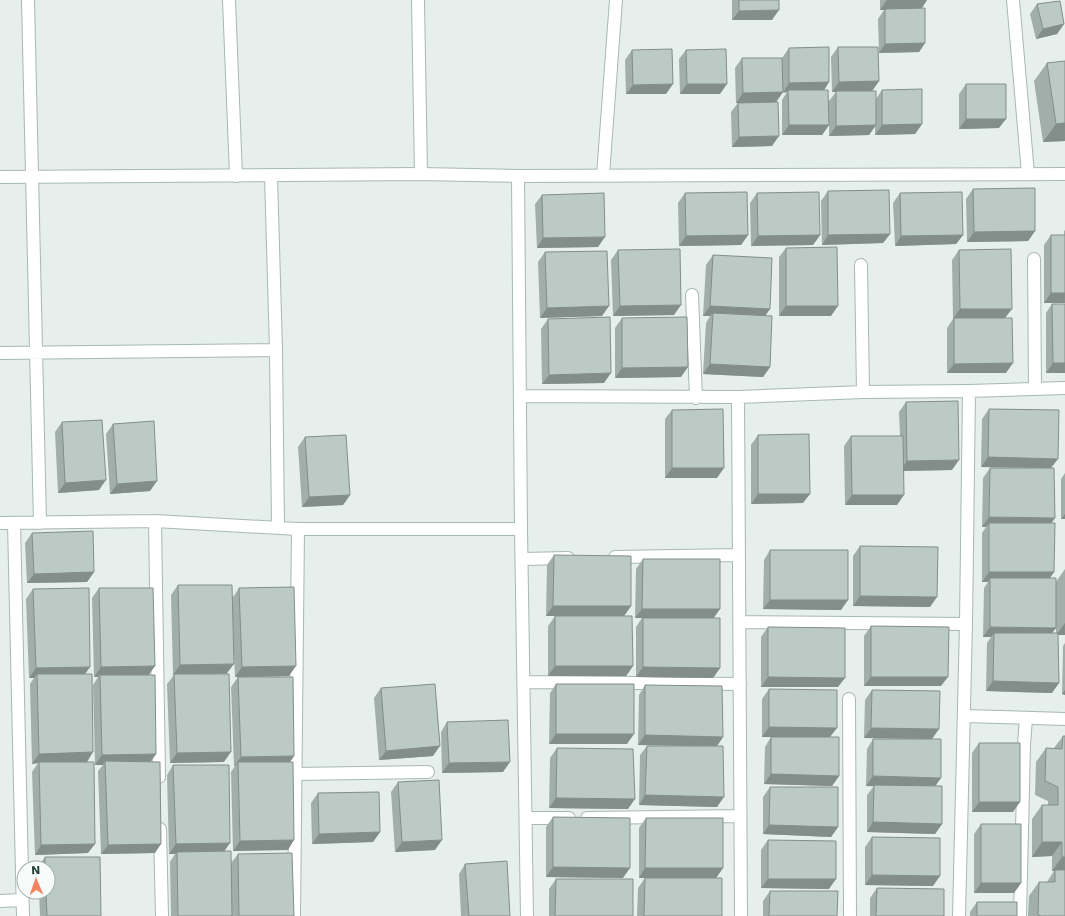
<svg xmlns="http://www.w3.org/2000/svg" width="1065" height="916" font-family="'DejaVu Sans',sans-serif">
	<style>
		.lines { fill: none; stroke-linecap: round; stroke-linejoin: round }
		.service-casing { stroke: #a8b8b2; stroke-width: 14 }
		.minor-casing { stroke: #a8b8b2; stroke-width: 14 }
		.tertiary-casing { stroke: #a8b8b2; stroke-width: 14 }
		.service { stroke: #fff; stroke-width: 12 }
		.minor { stroke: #fff; stroke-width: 12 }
		.tertiary { stroke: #fff; stroke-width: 12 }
		.wall { fill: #a1aea9; fill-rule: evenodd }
		.shaded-wall { fill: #838d89 }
		.building { fill: #bbcac4; stroke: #838d89 }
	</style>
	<rect width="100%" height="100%" fill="#e6efeb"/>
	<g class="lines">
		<defs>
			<path id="service" d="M1020 916 1024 745 1026 718"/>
			<path id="minor" d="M28 0 40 523
				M229 0 236 176
				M418 0 421 174
				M1013 0 1028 174
				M603 175 616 0
				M271 176 276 350 278 528
				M518 176 521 529 527 916
				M1034 259 1035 389
				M861 265 863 392
				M692 295 696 398
				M0 353 276 350
				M520 396 738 397 863 392 969 391 1065 388
				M738 397 741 916
				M155 521 159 777
				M0 523 155 521 298 529H521
				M14 523 23 916
				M615 557 739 555
				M523 559 568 558
				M740 622 966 624
				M524 682 740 684
				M849 699 850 916
				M964 716 1065 719
				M295 774 428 772
				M526 818H569
				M587 818 740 816
				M160 829 162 916
				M0 901 22 900
				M294 916 298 529
				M959 916 966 624 969 391"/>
			<path id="tertiary" d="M0 177 421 174 518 176 1065 174"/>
		</defs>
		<use href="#service" class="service-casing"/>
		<use href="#minor" class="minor-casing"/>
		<use href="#tertiary" class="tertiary-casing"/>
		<use href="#service" class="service"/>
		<use href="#minor" class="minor"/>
		<use href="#tertiary" class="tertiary"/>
	</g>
	<path class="wall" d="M732 0H779L772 20H732Z
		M880 0H927L922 8 925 43 919 52 879 53 878 19 884 10H880Z
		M1037 4 1064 24 1057 34 1036 39 1030 14Z
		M838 47 879 81 872 91 876 99 882 90 922 124 915 134 875 135V126L869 135 829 136V125L822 135H782V100L787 92H783L776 102 772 146 732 147 731 112 738 103H736L735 68 742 58H782L789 48 824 90 829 101 836 92H832L831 57Z
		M632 50 666 94H626L625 60Z
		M686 50 720 94H680L679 59Z
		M1047 63 1065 141 1043 142 1034 81Z
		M966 84 999 128 959 129V94Z
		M973 189 1035 231 1028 241 967 242 966 199Z
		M828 191 890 234 883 243 822 245 821 201Z
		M685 193 748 235 741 245 679 246 678 203Z
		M757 193 820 235 813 245 751 246 750 203Z
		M900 193 963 235 956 244 895 246 893 203Z
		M542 195 598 247 537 248 535 204Z
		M1065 230V303H1044V245L1051 235H1064V231Z
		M786 248 831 316H779V257Z
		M618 250 674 315 613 316 611 260Z
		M959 250 1005 318 1006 373H947V328L953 319 952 260Z
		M545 252 602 316 540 318 538 262Z
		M713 255 770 309 765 315 770 367 763 377 703 374 706 323 710 316H703L706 265Z
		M1052 304H1065V373H1046V313Z
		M622 318 681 377 615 378V328Z
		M548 319 604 383 542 384 541 329Z
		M906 402 952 470 903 471 897 505H845L844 446 851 436H900L899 412Z
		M989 409 1051 468V523L1054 572 1050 578 1056 582 1065 569V635H1058L1052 693 986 691 987 643 991 637H983L984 588 988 582H982V533L986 527H982L983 478 990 468H1038L981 467 982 419ZM1056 610V633H1052Z
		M672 410 717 478H665V419Z
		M62 422 99 490 58 493 55 432Z
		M113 424 150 491 110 494 106 434Z
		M758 435 803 503 751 504V445Z
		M305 437 350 495 343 505 302 507 298 447Z
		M1065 473V519H1061V479Z
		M32 533 94 572 87 582 27 583 25 543Z
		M860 546 930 607 853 606V556Z
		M770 550 841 610 763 609 764 560Z
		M554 555 631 606 624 616H546L547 565Z
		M643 559 714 618 720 668 713 678 636 677V627L642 618H635L636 569Z
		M178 585 233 597 239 588 289 676 235 677 233 626 227 673 224 762 170 763 167 684 174 675H173L171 595Z
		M99 588 149 675 156 754 151 762 155 853 101 854 98 771 103 765H95L93 685 98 677H94L92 598Z
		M33 589 85 674 88 853 35 855 32 772 38 763 32 764 30 684 34 678H29L26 599Z
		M555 616 633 666 626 676H548V626Z
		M871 626 941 686H864V636Z
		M768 627 838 687H761V637Z
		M1065 643V695L1062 694 1063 646Z
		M238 677 294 756 290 762 288 850 233 851 231 772 235 766H234L231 687Z
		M556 684 627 744H549L550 693Z
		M645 685 723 737 717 746V807L639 805 640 755 647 746H693L638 745 639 695Z
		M381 688 433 756 379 760 374 698Z
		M769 689 830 737 839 776 832 786 764 784 765 747 771 737H827H762V699Z
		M872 690 932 739 864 738 865 700Z
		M447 722 503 772 442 773 441 732Z
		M1063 736 1065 916H1028L1029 896 1039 882H1047L1054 871H1052V856L1032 857V819L1042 805H1048V801L1035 795 1036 762 1046 748H1054Z
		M873 739 936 785 942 824 935 834 867 832V795L874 786H866L867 749Z
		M979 743 1013 812H972V753Z
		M557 748 628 809 549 808 550 758Z
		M173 765 225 851 231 863 238 854 294 916H171L170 862 175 854H169L167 775Z
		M398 782 435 850 395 852 391 792Z
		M770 787 838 827 831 837 763 834V797Z
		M318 793 380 832 373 842 312 844 311 803Z
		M553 817 623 878 546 877V827Z
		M646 818 723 868 716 878H639V828Z
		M981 824 1021 883 1014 893H974V834Z
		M872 837 933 886 865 885V847Z
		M768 840 829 889 761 888V850Z
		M45 857 101 916H40L39 892H48V868H38V867Z
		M465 864 510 916H461L459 874Z
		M645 878 722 916H637L638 888Z
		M556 879 633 916H549V889Z
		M877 888 944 916H870V898Z
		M770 891 837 916H763V901Z
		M977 902 1017 916H970V912Z"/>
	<path class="shaded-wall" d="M887 0H927L921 9H885L884 10H880Z
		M779 10 772 20H732L739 11Z
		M1064 24 1057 34 1036 39 1043 29Z
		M925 43 919 52 879 53 885 44Z
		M879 81 872 91 832 92 839 82Z
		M829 82 823 92 788 90 787 92 783 93 789 83Z
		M673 84 666 94H626L633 85Z
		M687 84H727L720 94H680Z
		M783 92 776 102 736 103 743 93Z
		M966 119H1006L999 128 959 129Z
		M1065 123V141L1043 142 1056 124Z
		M922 124 915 134 875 135 882 125Z
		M789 125H829L822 135H782Z
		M876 125 869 135 829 136 836 126Z
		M779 136 772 146 732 147 739 137Z
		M1035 231 1028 241 967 242 974 232Z
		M890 234 883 243 822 245 828 235Z
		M748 235 741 245 679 246 686 236Z
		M820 235 813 245 751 246 758 236Z
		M963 235 956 244 895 246 901 236Z
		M605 237 598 247 537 248 543 238Z
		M1051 293H1065V303H1044Z
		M681 305 674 315 613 316 620 306Z
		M609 306 602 316 540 318 547 308Z
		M710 306 770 309 763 319 713 313 710 316H703Z
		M786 306H838L831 316H779Z
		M960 309H1012L1005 318 953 319Z
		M1013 363 1006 373H947L954 364Z
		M1053 363H1065V373H1046Z
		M710 364 770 367 763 377 703 374Z
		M688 367 681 377 615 378 622 368Z
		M611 373 604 383 542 384 549 375Z
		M988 457 1058 459 1051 468 981 467Z
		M959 460 952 470 900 471 907 461Z
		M672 468H724L717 478H665Z
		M106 480 99 490 58 493 65 483Z
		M157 481 150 491 110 494 117 484Z
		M758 494H810L803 503 751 504Z
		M350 495 343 505 302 507 309 497Z
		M852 495H904L897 505H845Z
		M1065 514V519H1061Z
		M989 517 1055 518 1048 528 989 523 986 527H982Z
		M94 572 87 582 27 583 34 574Z
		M989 572H1054L1047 582 990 578 988 582H982Z
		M860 596 937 597 930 607 853 606Z
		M770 600H848L841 610 763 609Z
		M553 606H631L624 616H546Z
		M642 609H720L713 619 635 618Z
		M1065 623V635H1056Z
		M990 627 1056 628 1049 637 994 633 991 637H983Z
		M234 664 227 673 173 675 180 665Z
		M155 666 148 676 100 675 98 677H94L101 667Z
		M296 666 289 676 235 677 242 667Z
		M555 666H633L626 676H548Z
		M90 667 83 677 37 674 34 678H29L36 668Z
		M643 667 720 668 713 678 636 677Z
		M768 677 845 678 838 687H761Z
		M871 677H948L941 686H864Z
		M993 681 1059 683 1052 693 986 691Z
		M1065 690V695L1062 694Z
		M769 727 837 728 830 737H762Z
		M871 728 939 729 932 739 864 738Z
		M556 734H634L627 744H549Z
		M645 735 723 737 717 746 638 745Z
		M440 746 433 756 379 760 386 751Z
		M93 752 87 762H39L38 763 32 764 39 754Z
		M231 752 224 762 170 763 177 753Z
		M156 754 149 763 105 761 103 765H95L102 755Z
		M294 756 288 765 238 762 235 766H234L241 757Z
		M510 762 503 772 442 773 449 763Z
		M771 774 839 776 832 786 764 784Z
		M873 776 941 778 934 788 866 786Z
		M645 795 724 797 717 807 639 805Z
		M556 798 635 799 628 809 549 808Z
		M979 802H1020L1013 812H972Z
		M873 822 942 824 935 834 867 832Z
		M769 825 838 827 831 837 763 834Z
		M380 832 373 842 312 844 319 834Z
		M294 840 288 850 233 851 240 841Z
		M442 840 435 850 395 852 402 842Z
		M1042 842H1062L1052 856 1032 857Z
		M230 843 223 853 177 852 175 854H169L176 844Z
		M95 844 88 853 35 855 41 845Z
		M161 844 155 853 101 854 108 845Z
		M1062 857H1065V871L1055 870 1054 871H1052Z
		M553 867 630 868 623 878 546 877Z
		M645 868H723L716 878H639Z
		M872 875 940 876 933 886 865 885Z
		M768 879H836L829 889 761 888Z
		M981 883H1021L1014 893H974Z"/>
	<path class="building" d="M739 0H779V10L739 11Z
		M1060 1 1064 24 1043 29 1037 4Z
		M925 8V43L885 44V9Z
		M829 47V82L789 83V48Z
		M838 47H878L879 81 839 82Z
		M672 49 673 84 633 85 632 50Z
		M726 49 727 84H687L686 50Z
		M742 58H782L783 92 743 93Z
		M1065 61V123L1056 124 1047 63Z
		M966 84H1006V119H966Z
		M922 89V124L882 125V90Z
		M788 90H828L829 125H789Z
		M836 91H876V125L836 126Z
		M778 102 779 136 739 137 738 103Z
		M1035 188V231L974 232 973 189Z
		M889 190 890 234 828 235V191Z
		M747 192 748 235 686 236 685 193Z
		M819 192 820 235 758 236 757 193Z
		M962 192 963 235 901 236 900 193Z
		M604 193 605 237 543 238 542 195Z
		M1051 235H1065V293H1051Z
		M837 247 838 306H786V248Z
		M680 249 681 305 620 306 618 250Z
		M1011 249 1012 309H960L959 250Z
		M607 251 609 306 547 308 545 252Z
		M713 255 772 258 770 309 710 306Z
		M1052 304H1065V363H1053Z
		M713 313 772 316 770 367 710 364Z
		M610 317 611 373 549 375 548 319Z
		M687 317 688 367 622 368V318Z
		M954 318H1012L1013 363 954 364Z
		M958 401 959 460 907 461 906 402Z
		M723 409 724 468H672V410Z
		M989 409 1059 410 1058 459 988 457Z
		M102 420 106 480 65 483 62 422Z
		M154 421 157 481 117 484 113 424Z
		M809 434 810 494H758V435Z
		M346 435 350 495 309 497 305 437Z
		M851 436H903L904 495H852Z
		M990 468H1054L1055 518 989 517Z
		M989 523H1055L1054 572H989Z
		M93 531 94 572 34 574 32 533Z
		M860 546 938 547 937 597 860 596Z
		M770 550H848V600H770Z
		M554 555 631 556V606H553Z
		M643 559H720V609H642Z
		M990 578H1056V628L990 627Z
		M178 585H232L234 664 180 665Z
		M294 587 296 666 242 667 239 588Z
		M89 588 90 667 36 668 33 589Z
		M99 588H153L155 666 101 667Z
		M555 616H632L633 666H555Z
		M643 618H720V668L643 667Z
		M871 626 949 627 948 677H871Z
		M768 627 845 628V678L768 677Z
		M994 633H1058L1059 683 993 681Z
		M37 674H92L93 752 39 754Z
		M174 674H229L231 752 177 753Z
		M100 675H155L156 754 102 755Z
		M238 677H293L294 756 241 757Z
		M435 684 440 746 386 751 381 688Z
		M556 684H634V734H556Z
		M645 685 722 686 723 737 645 735Z
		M769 689 837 690V728L769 727Z
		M872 690 940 691 939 729 871 728Z
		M508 720 510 762 449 763 447 722Z
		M1063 736H1065V857H1062V842H1042V805H1058V787L1045 781 1046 748 1062 749Z
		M771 737H839V776L771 774Z
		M873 739H941V778L873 776Z
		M979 743H1020V802H979Z
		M647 746H723L724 797 645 795Z
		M557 748 633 749 635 799 556 798Z
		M105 761 160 762 161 844 108 845Z
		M39 762H94L95 844 41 845Z
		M238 762H293L294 840 240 841Z
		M173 765H229L230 843 176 844Z
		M439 780 442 840 402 842 398 782Z
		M874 785 942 786V824L873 822Z
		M770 787H838V827L769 825Z
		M379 792 380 832 319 834 318 793Z
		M553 817 630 818V868L553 867Z
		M646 818H723V868H645Z
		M981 824H1021V883H981Z
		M872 837 940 838V876L872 875Z
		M768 840 836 841V879H768Z
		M231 851 232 916H178L177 852Z
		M292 853 294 916H239L238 854Z
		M45 857H100L101 916H47L46 892H48V868H45Z
		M507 861 510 916H469L465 864Z
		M1055 870H1065V916H1041L1038 915 1039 882H1055Z
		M645 878H722V916H644Z
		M556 879H633V916H555Z
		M877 888 944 889V916H876Z
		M770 891H838L837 916H769Z
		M977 902H1017V916H977Z"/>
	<g transform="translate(36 880) rotate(358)"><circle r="19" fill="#f7fbf9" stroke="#a3b1ad"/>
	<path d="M0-3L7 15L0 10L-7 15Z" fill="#f4845f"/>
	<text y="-6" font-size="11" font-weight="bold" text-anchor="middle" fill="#24423a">N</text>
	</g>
</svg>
